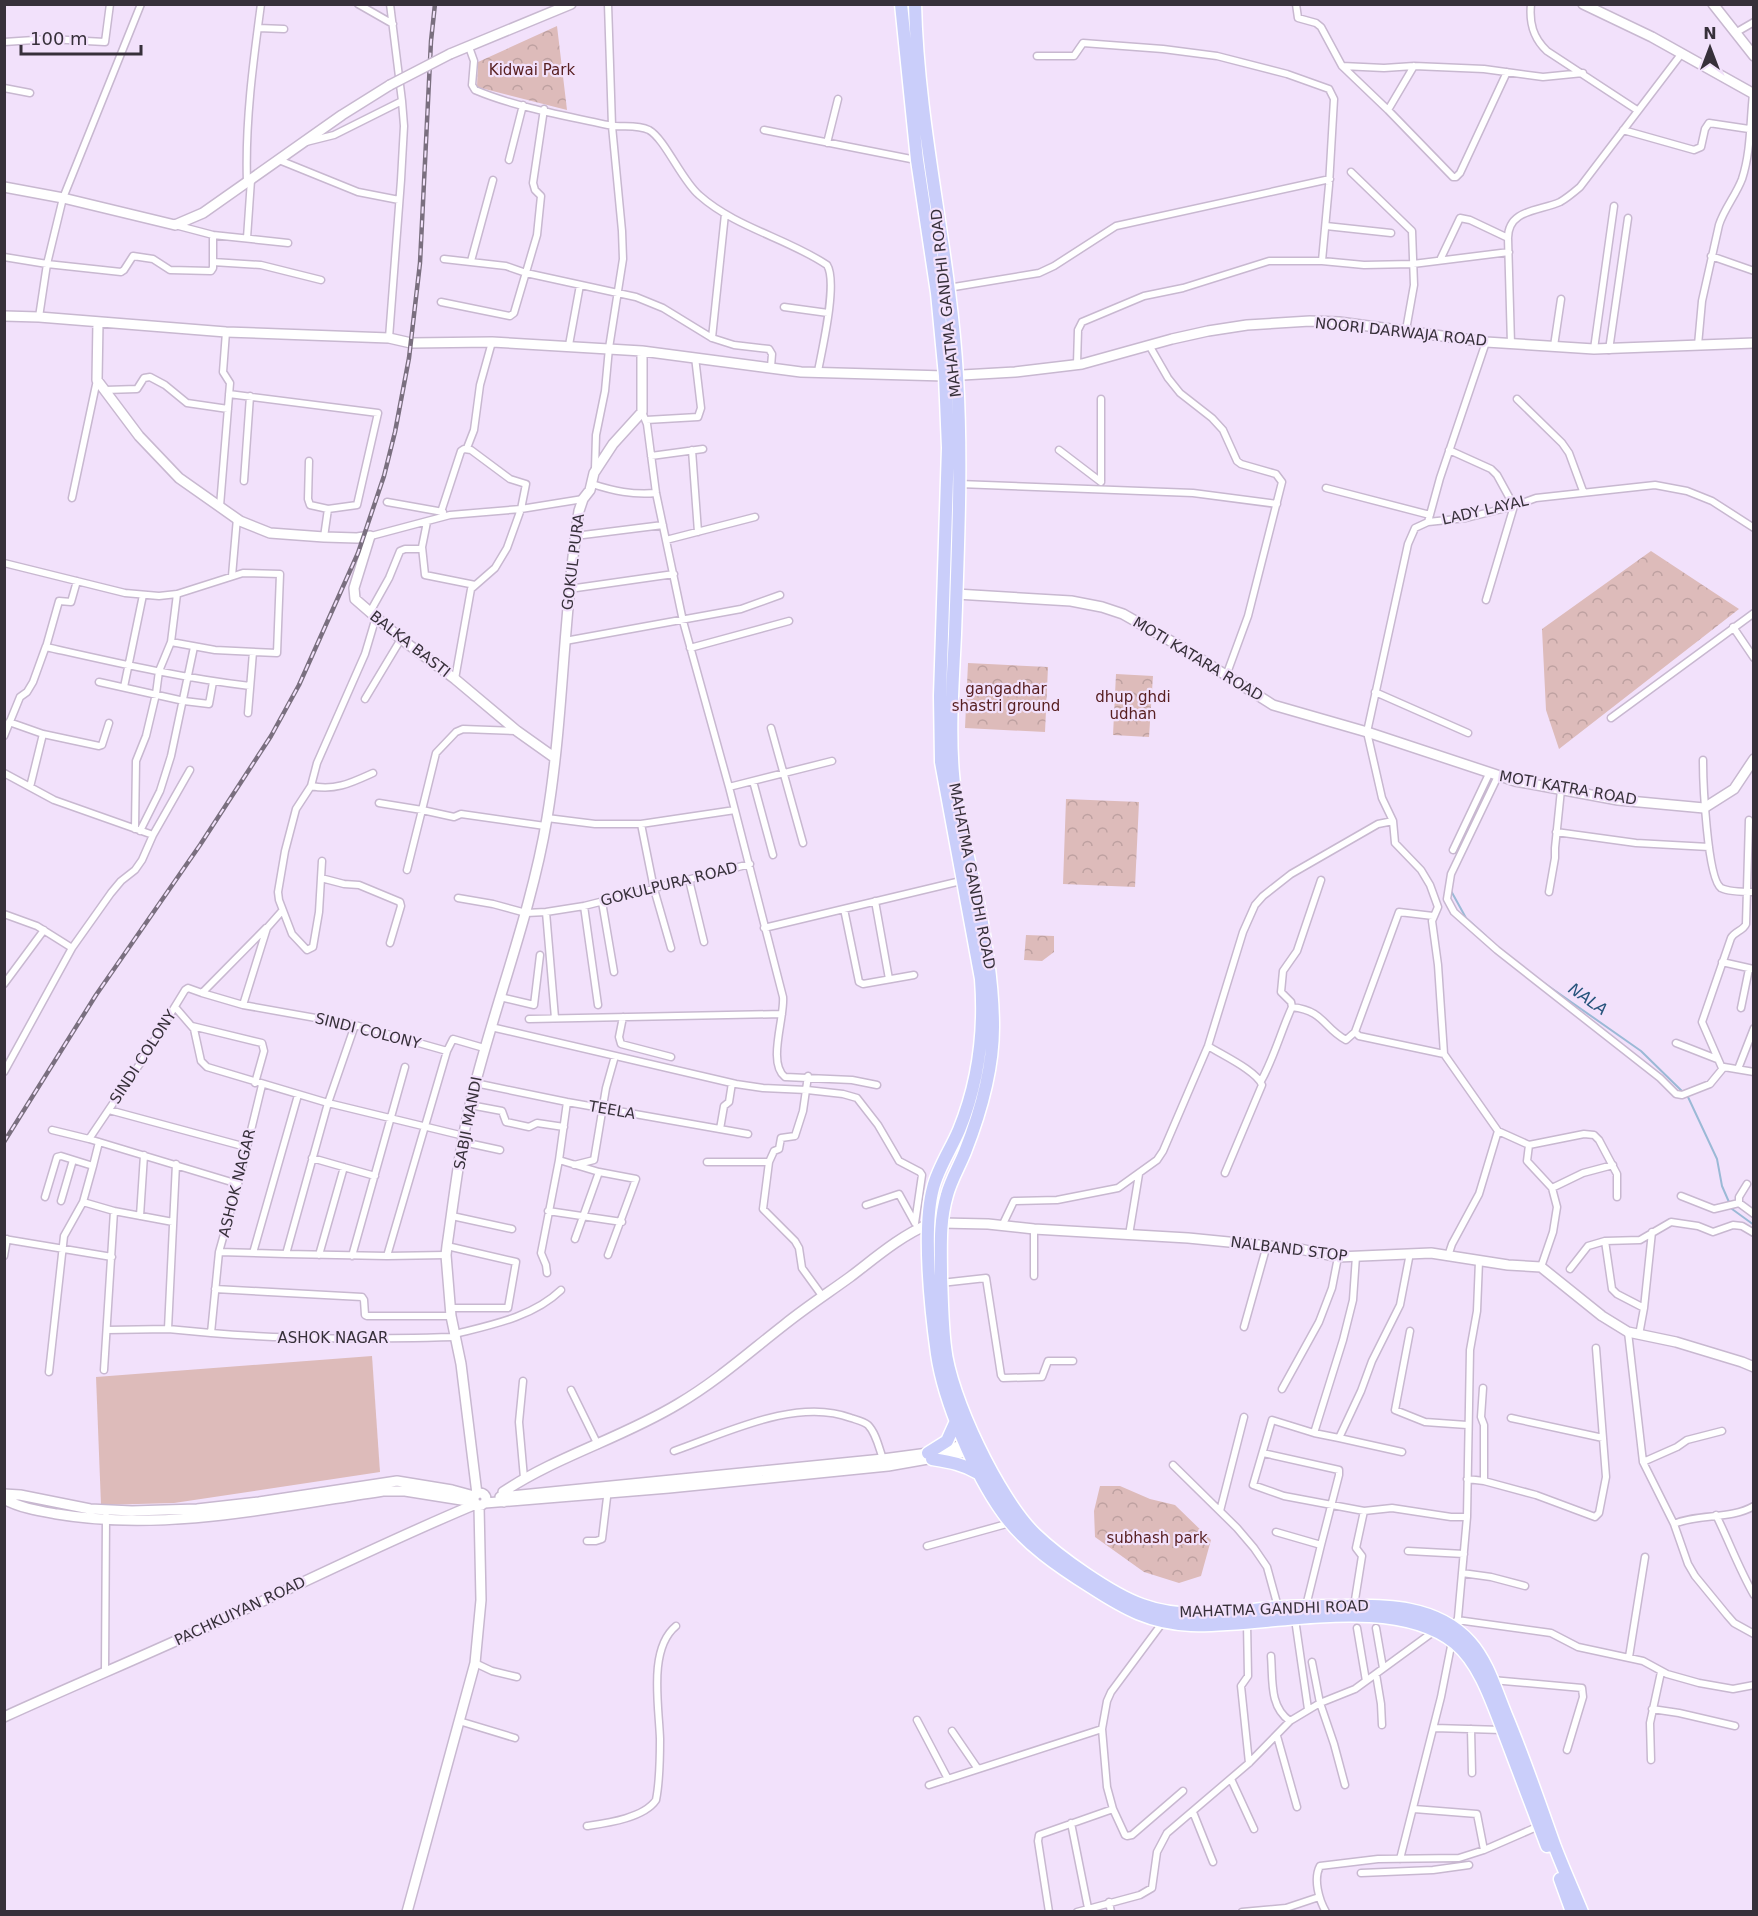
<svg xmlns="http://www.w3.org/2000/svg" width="1758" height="1916" font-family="'DejaVu Sans',sans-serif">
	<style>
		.forest { fill: url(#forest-crowns) }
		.garden { fill: #ddbbba }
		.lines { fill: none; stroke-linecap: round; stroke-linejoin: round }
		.stream { stroke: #9bb9d6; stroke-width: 2 }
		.street-casing { stroke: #c8b8d0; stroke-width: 9 }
		.secondary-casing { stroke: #c8b8d0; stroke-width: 12 }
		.highway-casing { stroke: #fff; stroke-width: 15 }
		.street { stroke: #fff; stroke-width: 6 }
		.secondary { stroke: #fff; stroke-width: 9 }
		.highway { stroke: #cacefa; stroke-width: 12 }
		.rail-casing { stroke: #7a6f7f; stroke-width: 4.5 }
		.rail { stroke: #f2e1fb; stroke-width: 2; stroke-dasharray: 7; stroke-linecap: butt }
		.secondary-bridge-casing { stroke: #c8b8d0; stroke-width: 12; stroke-linecap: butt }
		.secondary-bridge { stroke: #fff; stroke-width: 9 }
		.labels { text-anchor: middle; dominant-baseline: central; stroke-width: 4.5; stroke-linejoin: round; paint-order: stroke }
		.park-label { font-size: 15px; fill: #582022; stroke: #f2e1fb }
		.street-label { font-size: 15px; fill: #37303a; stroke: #f2e1fb }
		.water-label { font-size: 16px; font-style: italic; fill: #27547c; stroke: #f2e1fb }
	</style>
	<defs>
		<pattern id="forest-crowns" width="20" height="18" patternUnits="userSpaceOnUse" patternTransform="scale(1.5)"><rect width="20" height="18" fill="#ddbbba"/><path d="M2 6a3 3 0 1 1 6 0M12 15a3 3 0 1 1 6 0" fill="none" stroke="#bea1a1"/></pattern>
	</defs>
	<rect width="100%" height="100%" fill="#f2e1fb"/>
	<path class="forest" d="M557 26 567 110 477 87 478 62Z
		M1651 551 1739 609 1559 749 1546 710 1542 629Z
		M968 663 1048 667 1045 732 965 728Z
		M1116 674 1153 676 1149 737 1113 735Z
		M1066 799 1139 802 1135 887 1063 884Z
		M1026 935 1054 936V952L1042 961 1024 960Z
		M1100 1486H1120L1150 1499 1175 1505 1211 1540 1201 1576 1179 1583 1144 1572 1095 1537 1094 1511Z"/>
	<path class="garden" d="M372 1356 380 1472 174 1503 101 1505 96 1377Z"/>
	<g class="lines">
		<path class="stream" d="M1450 889 1466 918 1486 936
			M1544 983 1641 1051 1688 1097 1717 1159 1722 1186 1732 1209 1754 1225"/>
		<defs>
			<path id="street" d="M358 4 393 24
				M1296 4 1298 18 1316 23 1321 27 1342 66 1388 110 1453 177H1456L1460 173 1507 72
				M1531 4C1529 23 1533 38 1547 51L1637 110
				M258 28 284 29
				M1735 33 1754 22
				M4 42 49 39 105 42 110 4
				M469 47 474 61 472 85 475 90C515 107 566 116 608 125 622 128 636 124 649 130 665 139 682 181 699 195 736 228 787 238 827 265 838 282 822 350 818 371
				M1037 56H1074L1083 43 1163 49 1217 56 1287 74 1329 89 1334 99 1329 185 1322 261
				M1342 66 1384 68 1414 66 1484 69 1543 77 1583 73
				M4 88 30 93
				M1388 110 1414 66
				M764 130 916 160
				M1623 130 1694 150 1701 147 1705 129 1709 123 1749 129
				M306 142 334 135 402 101 390 4
				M827 143 838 99
				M279 160 358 192 399 200
				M509 160 523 105
				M1351 172 1412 231 1414 285 1406 330
				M247 182C245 123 253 63 261 4
				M175 225 213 235 288 243
				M1326 226 1391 233
				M247 238 251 180
				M1711 256 1754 271
				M4 257 47 264 121 272 124 270 133 256 153 259 170 270 211 271 213 268V235
				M444 259 506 266 526 273 636 297 663 308 712 338 734 345 769 349 772 354 771 367
				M1440 260 1460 218 1470 220 1508 238
				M471 261 493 180
				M213 262 261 265 321 280
				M948 288 1039 273 1054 266 1116 226 1330 179
				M441 302 510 316 514 313 537 235 541 196 535 190 533 183 544 109
				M784 307 828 313
				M39 317 47 264 63 198 141 4
				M389 338 401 180 404 126 402 101
				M712 338 725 214
				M1511 344 1508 238C1508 209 1540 211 1560 202 1567 198 1573 193 1580 187L1682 53
				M569 345 580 285
				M1149 345 1168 378 1180 393 1212 418 1223 430 1237 461 1241 464 1276 474 1282 482 1248 616 1226 676
				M1698 345 1702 301 1719 225C1724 209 1736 195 1742 179 1751 152 1750 121 1753 94
				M1554 346 1561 299
				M1594 349 1614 206
				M1609 350 1628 218
				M1077 364 1078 330 1082 322 1144 296 1183 288 1269 261H1322L1364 265 1413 264 1509 252
				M105 390 137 389 144 378 150 377 165 385 187 403 228 409
				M229 394 378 413 357 505 328 509 310 505 308 499 309 461
				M1101 399V481
				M1517 399 1562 443 1569 453 1583 491
				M642 412 647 424 656 493 683 621 729 787 783 997C785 1017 767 1063 785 1077L852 1080 877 1085
				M646 420 698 417 701 408 695 357
				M467 448 474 430 480 385 492 342
				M692 450 698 532
				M1059 450 1101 482
				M1449 450 1491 469 1497 475 1514 506 1486 600
				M651 456 703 449
				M595 469 596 435 605 391 609 348 623 259 622 231 612 126 608 4
				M244 481 250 396
				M592 484C614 491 632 495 656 493
				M959 484 1193 493 1277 504
				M1326 488 1430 515
				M72 498 97 380
				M387 502 443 512
				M220 506 230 383 223 372 226 332
				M441 512 461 451 464 449 471 450 510 479 526 484 521 509 507 548 495 568 471 589 455 679
				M427 522 422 547 425 575 475 585
				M1428 522 1440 478 1486 342
				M371 536 450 515 521 509 583 499
				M575 536 663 525
				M324 537 328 509
				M666 540 755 517
				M4 563 125 593 159 596 177 594 243 573 280 574 277 653 215 650 171 642 159 671 156 694 146 736 136 761 135 829
				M232 576 237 518
				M77 581 71 602 59 601 46 647C113 662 181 678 250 686
				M569 589 674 574
				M370 612 389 578 400 551 405 549H422
				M1733 627 1754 658
				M565 641 741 609 780 595
				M171 642 177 594
				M690 648 789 621
				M99 682 184 701 209 704 213 682
				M124 687 143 595
				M1375 692 1468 733
				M365 699 401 639
				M248 713 253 652
				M1611 718 1754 613
				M9 722 43 734 99 746 102 745 109 723
				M771 728 803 843
				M516 731 463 729 456 732 436 753 422 810 454 817 461 814 545 826
				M4 736 20 697 27 692 33 682 46 646
				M1703 760C1703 780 1707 878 1721 888 1729 892 1745 892 1754 892
				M4 773 54 800 153 835
				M1498 776 1451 874 1447 899 1454 912 1497 950 1660 1078 1676 1094 1682 1095 1710 1084 1724 1067 1754 1072
				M753 781 773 855
				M311 786C335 791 351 783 373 773
				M30 787 43 734
				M729 787 832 761
				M379 803 422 810 407 870
				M547 818 595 824H641L735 810
				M641 824 654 889 671 948
				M140 831 160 791 171 756 194 647
				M1556 832 1636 843 1709 847
				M1453 850 1489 774
				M322 861 319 912 313 947 307 950 292 934 279 900 278 892 285 851 296 809 311 786 317 763 365 654 376 617
				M321 878 344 884 359 885 400 902 401 906 390 943
				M689 880 704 942
				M1549 892 1555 858V848L1561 790
				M458 898 493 904 526 913 546 912 584 906 750 864
				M875 901 889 979
				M602 902 614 972
				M584 906 598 1005
				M844 909 859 982 863 984 914 975
				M282 911 267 928 243 1005 355 1025 447 1051 453 1039 484 1048
				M546 912 555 1018
				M4 914 37 926 72 948
				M1433 916 1399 912 1355 1032 1359 1036 1444 1054
				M764 928 965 880
				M1722 962 1753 969
				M4 984 44 930
				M500 997 534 1005 540 955
				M243 1005 202 993 266 928
				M175 1007 194 1029 201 1061 207 1067 328 1103 464 1136
				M1292 1007C1325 1011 1323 1028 1346 1040L1355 1032
				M1741 1008 1749 969
				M623 1017 619 1037 621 1044 671 1057
				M529 1019 782 1014
				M355 1025 328 1103 286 1254 387 1256 446 1255
				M192 1026 262 1043 264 1051 255 1083
				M491 1027 736 1084 763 1088 807 1090 843 1094 857 1098 878 1125 899 1161 920 1172 922 1175 915 1223
				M1676 1043 1717 1059
				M1208 1046C1222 1055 1257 1071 1262 1085L1225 1173
				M1722 1068 1702 1022 1731 938C1735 931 1743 931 1746 924L1749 820
				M1738 1069 1754 1028
				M4 1072 72 948 111 893 121 881 135 870 142 860 153 835 190 770
				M1261 1081C1274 1058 1281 1031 1292 1007L1291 1002 1281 992 1283 971 1297 951 1321 880
				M475 1083 567 1102 748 1134
				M262 1085 238 1184 219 1252 286 1254
				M470 1105 502 1111 506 1122 529 1127 537 1123 564 1127
				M109 1110 246 1147
				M720 1129 724 1106 729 1102 732 1083
				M52 1130 89 1139
				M99 1142 89 1139 141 1062 185 990 188 988 202 993
				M463 1142 500 1150
				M1529 1145 1584 1134 1594 1135 1599 1140 1617 1174V1197
				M312 1158 375 1176
				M559 1160 567 1102
				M707 1162H769L774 1151 779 1149 781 1138 795 1136 803 1111 808 1076
				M769 1162 763 1209 795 1241 799 1248 802 1268 823 1297
				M574 1165 594 1160 606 1088 615 1056
				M93 1166 83 1202 114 1211 104 1370
				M1552 1188 1583 1173 1613 1165
				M1681 1196 1714 1209 1739 1203 1754 1214
				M45 1197 57 1157 61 1156 93 1166 99 1142 238 1184
				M61 1201 73 1160
				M1739 1203V1197L1747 1184
				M866 1205 899 1194 915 1223
				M114 1211 173 1222
				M548 1211 622 1222
				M140 1216 144 1155
				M452 1216 512 1229
				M1002 1226 1014 1201 1057 1200 1118 1188 1157 1160 1163 1151 1208 1046 1243 932 1255 905 1263 896 1291 874 1378 824 1393 821
				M1129 1235 1139 1174
				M4 1239 112 1257
				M575 1239 599 1172
				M1605 1241 1612 1289 1617 1294 1644 1308
				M447 1246 516 1262 508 1308H450
				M253 1253 298 1095
				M1410 1253 1400 1305 1372 1361 1361 1391 1339 1438 1314 1433 1272 1420 1253 1485 1284 1496 1364 1511 1392 1508 1451 1517H1467
				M319 1255 344 1167
				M4 1256 7 1239
				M352 1256 405 1067
				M387 1256 447 1051
				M1448 1256 1452 1244 1479 1194 1498 1131
				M1541 1267 1553 1232 1557 1207 1552 1188 1527 1161 1529 1145 1498 1131 1444 1054 1438 965 1432 921 1438 907 1430 885 1421 870 1395 843 1393 821 1382 798 1367 732 1408 544 1415 528 1428 522 1466 518 1514 506 1536 498 1655 485 1687 491 1712 501 1754 528
				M1570 1269 1588 1246 1605 1241 1640 1240 1671 1222 1698 1226 1713 1232 1733 1225 1742 1226 1754 1233
				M547 1273 546 1265 541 1253 559 1160 599 1172 636 1179 608 1255
				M1034 1276V1229
				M941 1283 986 1278 1001 1375 1003 1378 1042 1377 1048 1361H1073
				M215 1289 362 1297 364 1300 365 1315 367 1316H451
				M1244 1327 1267 1245
				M168 1329 176 1164
				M107 1330 168 1329 211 1333 219 1252
				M1410 1331 1395 1410 1425 1422 1467 1425
				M1628 1332 1643 1462 1674 1524 1688 1564 1695 1576 1727 1615 1734 1623 1754 1634
				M211 1333C293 1340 374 1339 456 1337
				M455 1334C491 1325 533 1317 561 1290
				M1639 1335 1644 1308 1652 1232
				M49 1372 64 1236 83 1202
				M523 1381 519 1422 524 1478
				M1483 1388 1481 1417 1484 1425V1481L1536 1495 1595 1517 1599 1513 1606 1477 1596 1348
				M1282 1389 1319 1322 1332 1288 1338 1257
				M571 1390 598 1445
				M1511 1418 1603 1438
				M1314 1433 1343 1340 1353 1300 1356 1256
				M1339 1438 1402 1452
				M674 1451C726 1433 797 1397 851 1418 857 1420 863 1421 868 1425 876 1433 879 1448 883 1459
				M1263 1453 1339 1470V1475L1321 1545
				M1643 1462 1677 1447 1687 1440 1722 1431
				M1173 1465 1237 1528 1254 1548 1267 1567 1278 1607
				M1467 1479 1484 1481
				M1220 1511 1244 1417
				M1716 1515C1729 1541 1739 1569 1754 1595
				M1674 1524C1699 1513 1730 1520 1754 1506
				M1276 1532 1321 1545 1306 1606
				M587 1541H596L602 1539 608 1489
				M927 1546 1010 1523
				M1408 1551 1464 1554
				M1462 1573 1491 1577 1525 1586
				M1354 1606 1362 1556 1356 1548 1364 1511
				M1295 1619 1308 1709
				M1457 1620 1551 1633 1578 1647 1643 1661 1667 1674 1699 1683 1733 1689 1754 1685
				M1163 1622 1111 1692 1107 1701 1102 1729 1107 1787 1113 1809 1125 1835 1127 1836 1132 1835 1183 1791
				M1247 1623 1248 1676 1241 1686 1249 1763
				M1357 1628 1366 1681
				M1376 1628 1383 1668
				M1457 1629 1467 1517 1470 1350 1477 1311 1479 1261
				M1271 1656C1273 1679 1269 1707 1290 1721
				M1629 1657 1645 1557
				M1312 1662 1320 1703 1334 1744 1345 1785
				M475 1663 492 1671 517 1677
				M105 1672 106 1516
				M1376 1674 1381 1704 1382 1725
				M1492 1680 1582 1688 1583 1697 1567 1750
				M1652 1709 1679 1713 1735 1726
				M917 1720 948 1779
				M459 1721 515 1738
				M1434 1728 1502 1730
				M1471 1729 1472 1773
				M952 1731 978 1769
				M1277 1736 1297 1807
				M1651 1760 1650 1723 1661 1672
				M1231 1779 1254 1829
				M929 1785 1102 1729
				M1414 1809 1477 1814 1484 1850
				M1193 1812 1213 1862
				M1071 1823 1088 1908
				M587 1826C607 1823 644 1818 656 1800 660 1780 660 1759 660 1739 659 1706 648 1649 676 1626
				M1400 1859 1441 1697 1452 1641
				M1361 1873 1433 1870 1469 1865
				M1109 1902 1111 1912
				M1049 1912 1038 1841 1039 1835 1113 1809
				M1077 1912 1140 1895 1152 1888 1157 1852 1167 1833 1249 1763 1290 1721 1320 1703 1355 1689 1433 1632
				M1242 1912 1286 1908 1319 1897
				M1326 1912C1319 1900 1313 1879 1320 1866L1378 1859 1459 1858 1484 1850 1539 1826"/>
			<path id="secondary" d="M1583 4 1652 37 1754 94
				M1713 4 1754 56
				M450 54 571 4
				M4 187 63 198 175 225 203 213 342 115 390 85
				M4 316 39 317 226 332 389 338 411 343 492 342 642 351 801 372 945 376 1015 372 1082 364 1172 339 1208 331 1247 325 1310 321 1339 322 1486 342 1594 349 1754 343
				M98 322 97 380 139 436 179 478 240 521 270 533 324 537 357 538 370 536 354 588 355 599 401 639 455 679 517 731 555 758
				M956 594 1071 601 1102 607 1123 614 1183 648 1273 705 1367 732 1515 781 1618 800 1704 808 1734 789 1754 759
				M941 1223 988 1224 1034 1229 1188 1238 1300 1249 1338 1257 1431 1253 1508 1265 1541 1267 1602 1316 1628 1332 1676 1342 1742 1362 1754 1367
				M474 1499a6 6 0 1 1 12 0a6 6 0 1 1-12 0Z
				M4 1494 20 1495 90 1509 132 1511 197 1509 259 1502 397 1481 452 1490 474 1496
				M477 1494 461 1364 451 1316 446 1255 447 1246C455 1191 461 1135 476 1081 499 993 532 908 547 818 564 716 563 613 579 511L583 499 590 490 594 473 613 444 642 412V351
				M500 1497 883 1459 928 1453 969 1444
				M4 1499C20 1508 40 1511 57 1514 163 1532 278 1507 383 1491H405L474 1502
				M504 1502 503 1492C557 1456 622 1438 678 1404 717 1381 748 1353 784 1325 805 1308 828 1293 850 1277 875 1258 900 1236 929 1224
				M485 1503 669 1488 888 1466 973 1451
				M4 1717C74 1685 144 1656 213 1624 301 1584 387 1541 476 1504
				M407 1912 475 1663 481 1600 479 1506"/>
			<path id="highway" d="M901 4 917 160 937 293 945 376 948 448 940 696 941 762 981 979C985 1031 979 1081 959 1130 951 1149 938 1168 933 1188 922 1229 931 1311 937 1354 944 1402 975 1474 1003 1513 1025 1544 1059 1567 1091 1587 1125 1609 1150 1623 1191 1625 1266 1628 1392 1592 1455 1643 1481 1664 1494 1708 1506 1738 1520 1774 1533 1810 1547 1846
				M915 4C918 130 950 252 957 376 962 462 958 548 955 634 953 680 949 727 953 774 956 813 967 850 975 888 985 934 993 981 993 1027 993 1069 980 1114 965 1152 959 1167 951 1180 947 1195 939 1222 941 1249 941 1277 942 1300 942 1323 945 1347 950 1397 999 1499 1035 1534 1059 1557 1111 1594 1142 1605 1182 1620 1228 1613 1269 1608 1293 1606 1316 1606 1339 1606 1385 1605 1437 1605 1470 1642 1488 1662 1496 1691 1506 1715 1524 1758 1539 1802 1555 1847 1563 1868 1573 1890 1582 1912
				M928 1453 947 1441 956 1421
				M932 1459C950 1462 963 1464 978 1473
				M1560 1879 1572 1912"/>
		</defs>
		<use href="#street" class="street-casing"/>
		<use href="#secondary" class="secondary-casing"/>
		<use href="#highway" class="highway-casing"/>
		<use href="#street" class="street"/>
		<use href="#secondary" class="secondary"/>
		<use href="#highway" class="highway"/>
		<defs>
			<path id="rail" d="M4 1142 96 995 200 845 271 736 299 685 358 553 384 476 395 432 409 358 420 263 431 41 435 4"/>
		</defs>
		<use href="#rail" class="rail-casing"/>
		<use href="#rail" class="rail"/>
		<defs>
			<path id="secondary-bridge" d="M390 85 450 54"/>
		</defs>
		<use href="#secondary-bridge" class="secondary-bridge-casing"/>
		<use href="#secondary-bridge" class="secondary-bridge"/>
	</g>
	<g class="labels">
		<g class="park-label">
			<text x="532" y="70">Kidwai Park</text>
			<text x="1006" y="689">gangadhar<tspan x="1006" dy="17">shastri ground</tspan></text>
			<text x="1133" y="697">dhup ghdi<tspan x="1133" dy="17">udhan</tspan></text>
			<text x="1157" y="1538">subhash park</text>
		</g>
		<g class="street-label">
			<text transform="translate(946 303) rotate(-96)">MAHATMA GANDHI ROAD</text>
			<text transform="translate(1401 332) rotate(6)">NOORI DARWAJA ROAD</text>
			<text transform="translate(1485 510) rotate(-13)">LADY LAYAL</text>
			<text transform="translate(573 562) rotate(-83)">GOKUL PURA</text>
			<text transform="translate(410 644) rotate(38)">BALKA BASTI</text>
			<text transform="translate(1198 659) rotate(31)">MOTI KATARA ROAD</text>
			<text transform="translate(1568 788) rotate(10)">MOTI KATRA ROAD</text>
			<text transform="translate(972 876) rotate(79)">MAHATMA GANDHI ROAD</text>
			<text transform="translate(669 884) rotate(-14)">GOKULPURA ROAD</text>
			<text transform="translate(368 1031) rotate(14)">SINDI COLONY</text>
			<text transform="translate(143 1057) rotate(-57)">SINDI COLONY</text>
			<text transform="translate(612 1110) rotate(10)">TEELA</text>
			<text transform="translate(468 1123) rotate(-79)">SABJI MANDI</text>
			<text transform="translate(237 1183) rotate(-76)">ASHOK NAGAR</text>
			<text transform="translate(1289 1249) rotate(7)">NALBAND STOP</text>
			<text x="333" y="1338">ASHOK NAGAR</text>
			<text transform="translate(1274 1609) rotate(-2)">MAHATMA GANDHI ROAD</text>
			<text transform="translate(240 1611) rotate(-25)">PACHKUIYAN ROAD</text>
		</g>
		<g class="water-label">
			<text transform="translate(1588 999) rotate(35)">NALA</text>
		</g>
	</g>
	<rect width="1758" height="1916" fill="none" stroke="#37303a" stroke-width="12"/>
	<g transform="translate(1710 48)" stroke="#f2e1fb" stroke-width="4.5" paint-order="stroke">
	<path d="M0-4.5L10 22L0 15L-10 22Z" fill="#37303a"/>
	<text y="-9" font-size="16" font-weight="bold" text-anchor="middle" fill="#37303a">N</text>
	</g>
	<path d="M21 45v9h120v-9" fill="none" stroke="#37303a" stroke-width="3"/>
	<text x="30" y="45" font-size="18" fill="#37303a" stroke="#f2e1fb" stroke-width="4.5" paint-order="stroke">100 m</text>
</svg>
